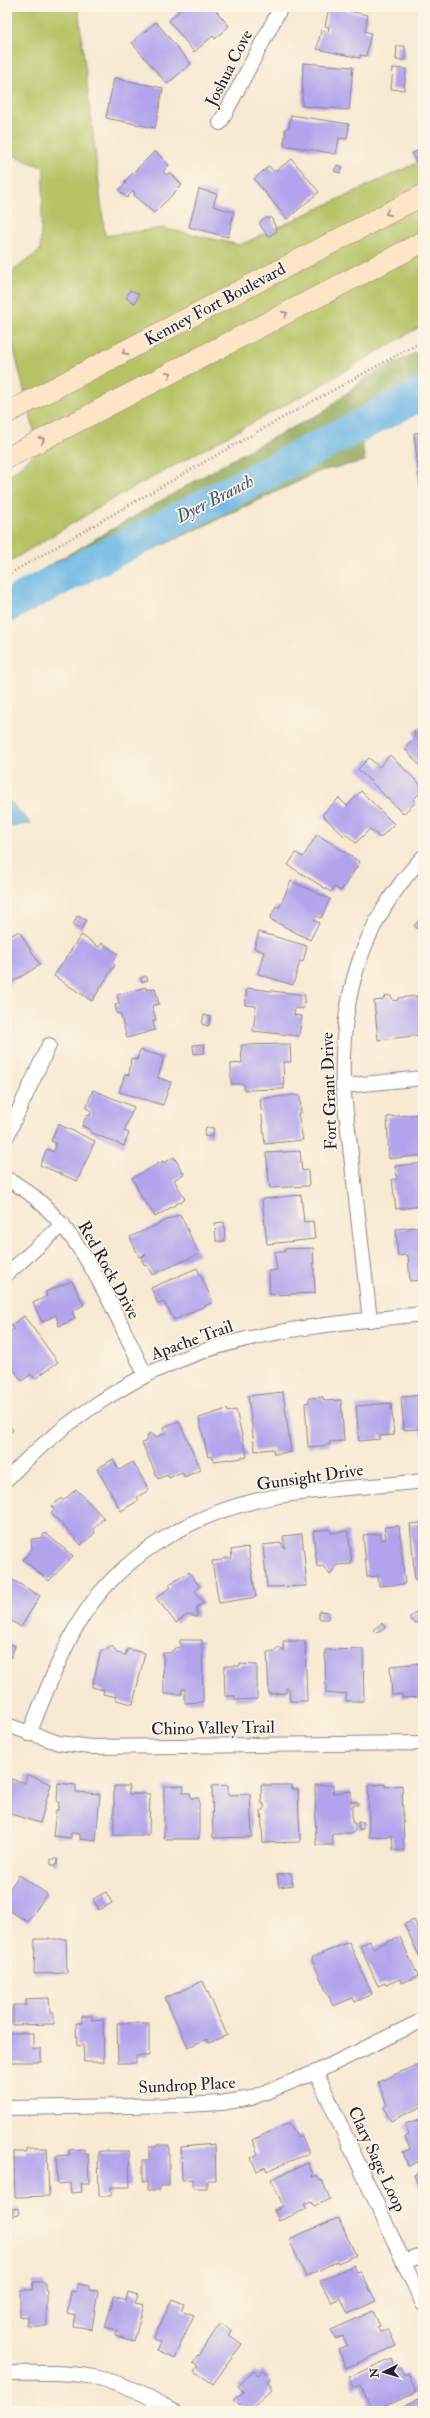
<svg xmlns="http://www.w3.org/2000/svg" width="430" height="2418" font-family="'IM FELL Double Pica',serif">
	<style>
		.green { fill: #b5c365; stroke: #6c7250 }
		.forest { fill: #90a95a; stroke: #59664a }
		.water { fill: #6cb8e5; stroke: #476d90 }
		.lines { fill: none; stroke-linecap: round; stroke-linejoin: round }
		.river { stroke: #6cb8e5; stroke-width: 33 }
		.building { fill: #b1a4ed }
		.minor-casing { stroke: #8d8686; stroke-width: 16 }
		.secondary-casing { stroke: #8d8686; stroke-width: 22 }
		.path { stroke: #8d8686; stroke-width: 2.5; stroke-dasharray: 1 3; stroke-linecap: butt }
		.minor { stroke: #fff; stroke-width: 14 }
		.secondary { stroke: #ffe4c6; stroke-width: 21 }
		.oneway { stroke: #9c8d87 }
		.labels { text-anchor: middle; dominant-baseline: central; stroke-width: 3.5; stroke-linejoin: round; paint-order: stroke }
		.street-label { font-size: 17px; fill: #22223b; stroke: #fcf5e5 }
		.water-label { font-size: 18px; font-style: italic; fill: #3c5676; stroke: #fcf5e5 }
	</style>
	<rect width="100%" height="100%" fill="#fcf5e5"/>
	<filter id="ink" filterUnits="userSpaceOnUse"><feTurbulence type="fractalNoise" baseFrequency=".025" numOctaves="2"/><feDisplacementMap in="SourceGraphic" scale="8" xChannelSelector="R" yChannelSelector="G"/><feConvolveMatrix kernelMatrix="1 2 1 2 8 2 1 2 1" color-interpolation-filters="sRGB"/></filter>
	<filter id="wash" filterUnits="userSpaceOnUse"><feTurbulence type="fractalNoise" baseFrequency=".012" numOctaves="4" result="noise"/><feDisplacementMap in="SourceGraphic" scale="16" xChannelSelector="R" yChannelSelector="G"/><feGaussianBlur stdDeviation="0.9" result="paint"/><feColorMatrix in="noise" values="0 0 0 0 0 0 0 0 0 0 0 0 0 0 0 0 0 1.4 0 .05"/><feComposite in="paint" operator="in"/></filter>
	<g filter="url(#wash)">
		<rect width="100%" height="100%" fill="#f8e9d2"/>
		<path class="green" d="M7 7H78L105 236 162 228 240 245 423 160V325L316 388 111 500 7 563V478L39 450 7 322V275L40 251 44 168 7 153Z"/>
		<path class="forest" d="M423 349V395L360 430 365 461 321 471 7 618V590L247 451 321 413 367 377Z"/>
		<path class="water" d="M11 802 31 824 7 826V803Z"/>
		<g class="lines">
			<path class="river" d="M7 606 423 393"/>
		</g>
		<g id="blocks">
			<path class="building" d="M182 7H213L229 26 215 39 213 36 194 52 169 21Z
				M329 7 368 15 365 31 371 33 366 56 360 55V58L317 49 321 30 328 32 329 27 325 26Z
				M156 22 191 64 167 84 132 43Z
				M397 46H405V60H396Z
				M303 63 353 67 349 110 302 106Z
				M393 68 406 69 404 90 391 89Z
				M114 78 163 88 155 128 106 118Z
				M291 115 349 124 347 139 339 138 336 154 284 145 286 127 289 128Z
				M155 151 169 165 163 171 167 175 170 172 182 185 154 213 134 195 135 193 133 191 127 198 119 190 126 183 124 182Z
				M418 151 421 160 416 162 412 153Z
				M292 159 319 192 287 219 254 179 269 166 274 172Z
				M337 165 343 167 340 173 334 171Z
				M199 189 217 194 213 206 234 212 228 237 189 227Z
				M267 217 268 219 271 217 277 231 268 237 259 223Z
				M130 290 139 294 135 303 126 298Z
				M423 432V503H422L414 433Z
				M418 729 423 730V769L404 748 415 737 414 732Z
				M390 755 423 787V790L413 800 416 802 403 814 358 769 369 758 379 767Z
				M361 791 394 824 380 838 370 829 356 843 346 834 344 836 322 815 339 798 347 806Z
				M317 834 360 862 341 891 334 887 331 892 288 865 296 853 303 857Z
				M291 881 330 899 321 918 316 916 314 920 319 923 310 940 270 919 276 906 279 908Z
				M423 914V933L414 926Z
				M77 916 86 920 82 929 73 925Z
				M19 931 40 965 7 985V938Z
				M259 932 307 946 303 962 300 961 293 985 258 974 264 952 254 948Z
				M81 935 99 947 102 943 118 954 112 963 115 965 92 1001 54 976Z
				M146 976 148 980 142 982 140 978Z
				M146 987V990L155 988 159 1004 152 1006 156 1020 153 1021 155 1030 127 1038 120 1013 117 1014 115 1005 119 1004 117 995Z
				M247 988 305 995 303 1009 295 1008 294 1015 302 1016 299 1036 253 1031 256 1006 245 1005Z
				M387 995 392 997 393 1001 398 1000V998L417 996 422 1035 378 1040 374 1001 382 1000Z
				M204 1015 211 1017 208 1026 202 1024Z
				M204 1044 205 1053 194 1054 193 1045Z
				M290 1044 291 1062H283L284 1089 244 1090V1084H231V1064L242 1063 241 1045Z
				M140 1050 164 1057 158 1078 171 1082 163 1105 119 1092 125 1074 129 1075 131 1058 137 1060Z
				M93 1090 134 1107 124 1131 129 1133 124 1146 90 1132 91 1130 82 1126 87 1115 90 1116 91 1111 86 1108Z
				M293 1095 300 1096 301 1113H298L303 1140 265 1144 260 1099Z
				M423 1114V1155L389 1159 387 1117Z
				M58 1124 95 1141 77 1181 40 1165 47 1149 53 1152 55 1149V1143L51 1141Z
				M206 1127 214 1128 212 1137 204 1136Z
				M300 1151 302 1171 308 1170 309 1186 270 1188 266 1153Z
				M174 1157 184 1174 174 1180 185 1199 155 1217 147 1204 146 1205 132 1178 163 1161 164 1163Z
				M423 1163V1206L396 1209 392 1179H397L395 1166Z
				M301 1195 304 1222 313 1221 315 1239 267 1244 262 1199Z
				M180 1214 199 1254 152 1275 147 1265 145 1266 141 1258 146 1254 139 1257 130 1237Z
				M224 1222 225 1241H216L215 1223Z
				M418 1227 419 1235H423V1280L410 1281 408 1255 398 1256 396 1229Z
				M313 1248 315 1293 270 1295 269 1271 277 1270 274 1252H285V1249Z
				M197 1268 213 1302 174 1320 164 1302 158 1304 151 1288Z
				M72 1281 84 1305 72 1311 75 1319 59 1326 56 1315 42 1322 33 1303 47 1296 45 1292Z
				M24 1316 58 1362 35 1379 31 1374 22 1381 7 1361V1328L10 1332 14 1329 11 1325Z
				M283 1392 291 1452 274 1454 273 1449 255 1451 248 1396Z
				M423 1395V1435H422L421 1429 404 1430 401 1397Z
				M323 1397 324 1401 341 1400 344 1441 329 1442 330 1445 308 1447 305 1403 309 1402V1398Z
				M391 1403 394 1435 379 1436 380 1439 359 1441 356 1406Z
				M227 1409 228 1412 236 1410 247 1457 230 1460V1459L213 1461 212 1456 208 1457 199 1418Z
				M179 1421 201 1470 184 1477 182 1472 169 1478 167 1475 158 1479 142 1443 145 1442 149 1433 157 1437 166 1433 164 1427Z
				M9 1425 13 1430 7 1436V1427Z
				M113 1459 119 1470 133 1462 149 1490 137 1497 139 1500 121 1511 97 1469Z
				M76 1489 104 1518 94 1528 95 1533 81 1545 51 1513 54 1509 52 1506 61 1498 63 1501Z
				M420 1521H423V1580H415L410 1524 420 1523Z
				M399 1526 405 1584 379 1586 378 1576 367 1577 363 1535 381 1534V1540L386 1539 384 1527Z
				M330 1529 331 1533 348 1531 352 1564 337 1565 330 1575 323 1566 317 1567 313 1531Z
				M45 1533 73 1556 49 1581 23 1560 32 1549 31 1539 41 1538Z
				M302 1534 307 1586 267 1587 263 1545 282 1543 283 1548H285L283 1536Z
				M248 1547 256 1597 219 1603 212 1561 222 1560 224 1558H232L231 1550Z
				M189 1572 200 1587 195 1591 204 1603 197 1607V1617L187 1615 176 1623 156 1598 171 1587 169 1585Z
				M13 1580 40 1596 21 1627 7 1618V1589Z
				M319 1611 328 1612V1619H319Z
				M416 1612 422 1618 416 1624 409 1618Z
				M382 1623 385 1628 377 1633 374 1629Z
				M180 1640H202L203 1702 185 1703V1689H182V1694H164L163 1653H170L175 1648 180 1647Z
				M283 1641H305L307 1701H290L289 1688H286V1693L269 1694 267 1652H274L279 1647 284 1652Z
				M7 1643 15 1646 9 1663 7 1662Z
				M112 1646 117 1653 126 1655 127 1649 145 1653 133 1704 116 1700V1697L103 1694 104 1690 92 1687 101 1650H105Z
				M363 1649 364 1701H346V1693L337 1694 326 1693 325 1650Z
				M421 1663 423 1697 402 1698V1694L392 1695 390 1666Z
				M240 1664 257 1665V1699L235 1700V1696H225L224 1666H240Z
				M27 1774 51 1784 40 1823 7 1813V1788L11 1779 25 1783Z
				M58 1783 76 1785V1792L100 1794 96 1841 80 1839V1834L71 1833V1838L53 1836 56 1810H58L59 1802H57Z
				M421 1783H423V1802L421 1801Z
				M385 1784V1787L402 1785 404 1850H393L392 1836 369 1837 368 1785Z
				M228 1785V1795L250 1794 252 1837 213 1838 212 1786Z
				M261 1785H292V1789H298L300 1842 263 1843 261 1810H264V1804H262Z
				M315 1785H333V1793L351 1791V1802H358V1805H352V1823H355V1831L352 1833H332L333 1845H316Z
				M114 1786H129V1794H150L149 1835H114Z
				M164 1786H184L183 1793H190L191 1798H199V1839H164Z
				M421 1809H423V1843H422Z
				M358 1822H363V1829H358Z
				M51 1859H58L57 1865H51Z
				M291 1873 293 1885 279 1887 277 1875Z
				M19 1875 47 1894 28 1922 7 1909V1893Z
				M106 1892 112 1903 99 1910 93 1899Z
				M414 1920 417 1927 423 1925V1964L404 1924Z
				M400 1937 418 1976 401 1983 400 1979 386 1985 385 1983 378 1986 360 1946 370 1941 372 1948Z
				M35 1939H66L67 1973 34 1974Z
				M349 1942 372 1994 355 2002 353 1998 333 2006 311 1958Z
				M203 1981 227 2035 209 2043 207 2039 188 2047 165 1998Z
				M49 1998 50 2013H54V2024L13 2025V2005H26V1999Z
				M82 2016H92V2020L103 2019 104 2062H84L83 2045 77 2046 76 2023H82Z
				M117 2023H149V2056H136V2063H118Z
				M7 2033H33V2049H41V2062H7Z
				M423 2062V2106L391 2121 384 2107 387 2105 378 2082Z
				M423 2118V2160L408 2166 403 2152 410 2149 405 2137 409 2135 405 2124Z
				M289 2123 298 2137 301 2135 309 2153 267 2171 265 2167 257 2171 251 2158 258 2154 252 2140Z
				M215 2144 216 2180H207V2188H193V2179L182 2180 181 2147Z
				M157 2145H169V2186H159V2190H148V2182H143V2160H149V2147H156Z
				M26 2148H47L49 2196 15 2197 14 2152H26Z
				M84 2149V2154H88L89 2183H81L82 2192 71 2193 70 2183 58 2184 56 2156 69 2155V2150Z
				M100 2151H129L130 2187H111V2196H99L98 2152Z
				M308 2163 313 2174 312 2177 317 2175 320 2181 322 2180 330 2199 314 2206 311 2201 304 2204 307 2209 279 2221 274 2210 283 2206 271 2179Z
				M423 2171V2189L420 2190 414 2175Z
				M18 2208 19 2215 13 2216V2209Z
				M338 2218 356 2255 338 2263 337 2261 306 2277 289 2239Z
				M354 2265 357 2272 360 2271 376 2301 348 2314 341 2298 331 2302 320 2281Z
				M33 2282H45V2289L47 2290V2326H27V2316L20 2317V2290H32Z
				M78 2284 89 2286V2290L98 2291 92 2329 73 2326 75 2315 67 2313 71 2291 76 2292Z
				M128 2292 138 2295 135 2303 144 2305 134 2341 116 2336 118 2330 105 2327 114 2296 126 2300Z
				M7 2295H8L10 2329H7Z
				M172 2299 184 2304 181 2310 194 2315 174 2358 156 2350 160 2342 153 2339Z
				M373 2311 380 2326 377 2327 380 2332 388 2329 396 2346 346 2368 338 2349 347 2345 343 2336 336 2339 331 2330Z
				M221 2323 232 2331 229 2335 242 2344 213 2384 194 2371 198 2366 193 2363Z
				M391 2359 395 2369 400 2367 404 2375 408 2373 416 2393 372 2411 361 2385 353 2388 349 2377Z
				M263 2370 270 2378 267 2381 272 2386 270 2388 272 2390 250 2411H245L234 2400 243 2392 238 2386 254 2371 258 2375Z
				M419 2399 423 2411H393Z
				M30 2406 32 2411H15Z"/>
		</g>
	</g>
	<g filter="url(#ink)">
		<use href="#blocks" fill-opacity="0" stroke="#8d8686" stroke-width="1"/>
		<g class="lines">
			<defs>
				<path id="minor" d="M220 123 281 7
					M343 1086 423 1078
					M7 1136 49 1045
					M7 1179C78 1215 112 1309 146 1376
					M7 1274 63 1224
					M370 1320 343 1086C340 997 361 923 423 857
					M7 1479C55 1429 114 1387 177 1361 254 1329 341 1323 423 1314
					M7 1725 59 1743 91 1747 423 1743
					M29 1734C43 1699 57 1662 75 1629 115 1557 193 1512 273 1497 322 1488 373 1487 423 1481
					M316 2072 423 2304
					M7 2108 186 2105 221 2103 251 2098 316 2072 423 2020
					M404 2262 423 2255
					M7 2373C76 2372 113 2372 173 2411"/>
				<path id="secondary" d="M7 413 423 195
					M7 458 423 242"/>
			</defs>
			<use href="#minor" class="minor-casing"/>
			<use href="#secondary" class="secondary-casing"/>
			<path class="path" d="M7 575 255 433 423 341"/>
			<use href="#minor" class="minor"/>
			<use href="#secondary" class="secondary"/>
		</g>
		<defs><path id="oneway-chevron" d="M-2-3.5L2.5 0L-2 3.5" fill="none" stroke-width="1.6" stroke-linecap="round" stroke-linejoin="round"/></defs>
		<g class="oneway">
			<use href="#oneway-chevron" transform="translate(388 213) rotate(152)"/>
			<use href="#oneway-chevron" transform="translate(285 314) rotate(-27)"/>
			<use href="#oneway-chevron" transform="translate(125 352) rotate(152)"/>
			<use href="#oneway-chevron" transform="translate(169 374) rotate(-27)"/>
			<use href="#oneway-chevron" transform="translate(42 440) rotate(-27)"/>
		</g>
	</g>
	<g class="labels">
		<g class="street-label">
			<text transform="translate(229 68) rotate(-63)">Joshua Cove</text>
			<text transform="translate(215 304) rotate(-28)">Kenney Fort Boulevard</text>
			<text transform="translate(329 1091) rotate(-92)">Fort Grant Drive</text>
			<text transform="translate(109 1270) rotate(61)">Red Rock Drive</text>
			<text transform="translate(192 1340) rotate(-20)">Apache Trail</text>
			<text transform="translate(310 1477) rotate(-8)">Gunsight Drive</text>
			<text transform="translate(213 1728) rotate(-1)">Chino Valley Trail</text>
			<text transform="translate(187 2085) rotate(-3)">Sundrop Place</text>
			<text transform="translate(377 2159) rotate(65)">Clary Sage Loop</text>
		</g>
		<g class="water-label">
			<text transform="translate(215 499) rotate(-27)">Dyer Branch</text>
		</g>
	</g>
	<rect width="430" height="2418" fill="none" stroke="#fcf5e5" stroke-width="24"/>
	<g transform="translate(384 2372) rotate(265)" stroke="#fcf5e5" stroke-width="3" paint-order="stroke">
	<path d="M0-3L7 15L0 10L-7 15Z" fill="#22223b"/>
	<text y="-6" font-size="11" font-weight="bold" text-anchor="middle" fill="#22223b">N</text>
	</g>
</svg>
